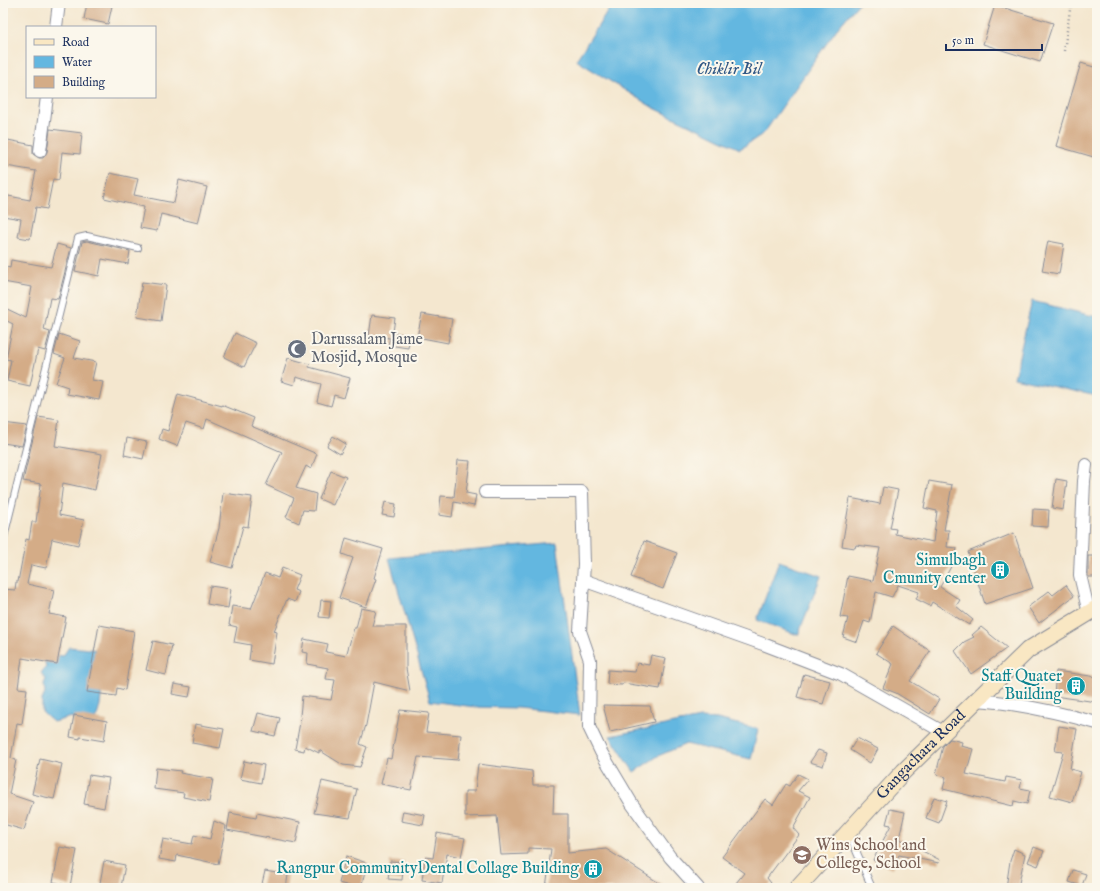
<svg xmlns="http://www.w3.org/2000/svg" width="1100" height="891" font-family="'IM FELL English',serif">
	<style>
		.water { fill: #64b7e0; stroke: #40739f }
		.building { fill: #d4ac87 }
		.lines { fill: none; stroke-linecap: round; stroke-linejoin: round }
		.lane-casing { stroke: #888b96; stroke-width: 8 }
		.street-casing { stroke: #888b96; stroke-width: 14 }
		.secondary-casing { stroke: #888b96; stroke-width: 18 }
		.path { stroke: #888b96; stroke-width: 2.5; stroke-dasharray: 1 3; stroke-linecap: butt }
		.lane { stroke: #fff; stroke-width: 6 }
		.street { stroke: #fff; stroke-width: 12 }
		.secondary { stroke: #f9e7c3; stroke-width: 16 }
		.labels { text-anchor: middle; dominant-baseline: central; stroke-width: 4; stroke-linejoin: round; paint-order: stroke }
		.worship-label { font-size: 16px; fill: #5b616d; stroke: #fbf7ec; text-anchor: start }
		.culture-label { font-size: 16px; fill: #0d838f; stroke: #fbf7ec; text-anchor: end }
		.street-label { font-size: 16px; fill: #1b2f5e; stroke: #fbf7ec }
		.education-label { font-size: 16px; fill: #785e54; stroke: #fbf7ec; text-anchor: start }
		.water-label { font-size: 17px; font-style: italic; fill: #315885; stroke: #fbf7ec }
	</style>
	<rect width="100%" height="100%" fill="#fbf7ec"/>
	<filter id="ink" filterUnits="userSpaceOnUse"><feTurbulence type="fractalNoise" baseFrequency=".025" numOctaves="2"/><feDisplacementMap in="SourceGraphic" scale="8" xChannelSelector="R" yChannelSelector="G"/><feConvolveMatrix kernelMatrix="1 2 1 2 8 2 1 2 1" color-interpolation-filters="sRGB"/></filter>
	<filter id="wash" filterUnits="userSpaceOnUse"><feTurbulence type="fractalNoise" baseFrequency=".012" numOctaves="4" result="noise"/><feDisplacementMap in="SourceGraphic" scale="16" xChannelSelector="R" yChannelSelector="G"/><feGaussianBlur stdDeviation="0.9" result="paint"/><feColorMatrix in="noise" values="0 0 0 0 0 0 0 0 0 0 0 0 0 0 0 0 0 1.4 0 .05"/><feComposite in="paint" operator="in"/></filter>
	<g filter="url(#wash)">
		<rect width="100%" height="100%" fill="#f4e7cf"/>
		<path class="water" d="M613 3H859L836 30 764 133 740 149 652 107 576 60Z
			M1032 301 1097 317V396L1014 378Z
			M557 543 580 715 518 708 475 707 430 701 389 558Z
			M779 561 821 576 798 635 757 620Z
			M69 647 100 650C101 669 105 705 94 721H75L72 717 53 722 42 712V700L45 693 44 684 46 679 41 673 46 667 44 659 56 655 63 656Z
			M700 718 717 719 758 729 751 759 686 744 658 756 634 772 610 736Z"/>
		<g id="blocks">
			<path class="building" d="M87 3H99L112 6 108 24 84 19Z
				M995 5 1053 23 1040 62 983 44Z
				M1081 63 1097 68V158L1056 146Z
				M50 129 82 133 80 154 62 152 59 180 53 179 47 209 36 207 30 239 18 237 21 219 3 216V195L30 200 36 171 6 166 7 163H3V139L33 145V154L39 158H43L47 152Z
				M110 173 138 179 134 195 174 203 179 180 207 187 198 223 161 214 157 231 140 228 144 207 104 198Z
				M87 241 130 251 128 264 102 259 99 276 75 271 82 242Z
				M1048 241 1064 244 1059 274 1042 271Z
				M57 244 71 248 58 299 50 298 44 330 50 332 45 351 38 349 30 386 7 381 11 360 6 359 13 324 3 319V307L26 318 32 287 3 282V266L10 268 11 260 51 267Z
				M142 282 166 285 161 321 137 317Z
				M422 314 452 319 448 343 417 337Z
				M372 315 395 318 393 332 410 336 408 348 388 345 390 338 369 336Z
				M235 333 256 343 244 367 224 357Z
				M59 334 80 341 74 358 96 362 92 380 103 382 99 400 67 394 68 387 56 383 65 358 54 354Z
				M288 358 310 364 309 367 350 378 344 398 334 395 331 406 317 402 321 384 296 377 294 385 281 381Z
				M178 394 222 406V405L254 418 251 426 317 454 311 469 306 466 296 488 316 494 314 511 303 510 299 523 286 517 294 498 266 485 282 452 207 419 204 429 186 423 177 446 159 439 162 429 168 431Z
				M38 417 59 420 55 446 102 454 95 490 63 483 59 515 84 520 78 545 52 539 46 568 31 565 27 584 54 590 49 614 66 617 57 664 22 658 18 688 27 689 22 724 17 723 11 758 16 760 9 794 33 802 24 830 3 824V663L7 637 3 636V589L15 590 16 582H18L26 539 29 540 32 522H36L41 484 23 481Z
				M3 423 27 426 22 446 3 443Z
				M333 436 346 444 340 454 327 446Z
				M127 438 147 442 143 459 124 455Z
				M458 460 470 461 466 493 476 495 474 506 454 502 452 517 439 515 441 496 454 497Z
				M331 471 346 477 333 505 319 499Z
				M1056 479 1067 481 1063 510 1052 508Z
				M929 481 952 485 944 530H949L947 547 957 548 955 559 940 587 960 600 956 606 973 620 969 625 932 602 930 606 916 599 919 592 898 585 892 597 876 592 870 623 864 621 857 642 843 637 848 618 840 617 848 576 873 581 880 548 856 545 855 548 842 546 850 498 880 504 883 487 898 490 890 528 896 529 895 534 933 542 937 511 924 508Z
				M223 493 252 497 248 527 243 526 232 568 210 562 219 528Z
				M385 502 396 504 394 517 382 515Z
				M1033 509 1049 510 1048 527 1032 526Z
				M1014 533 1033 588 985 604 968 552Z
				M346 538 383 549 374 578 376 579 366 607 339 598 353 558 342 554Z
				M644 541 677 553 663 589 631 577Z
				M1088 556H1097V577H1088Z
				M282 568 300 575 294 590 299 592 295 602 287 599 274 631 277 632 272 664 249 660 251 645 234 642 237 627 229 625 232 606 251 609 265 573 278 578Z
				M1066 585 1074 596 1039 623 1028 607 1049 591 1053 595Z
				M210 586 231 589 228 608 207 604Z
				M321 600 331 601 329 618 319 617Z
				M361 608 376 611 372 626H406V668L410 691 374 682 366 725 360 744 367 747 360 767 343 765 319 750V753L305 746 304 751 295 749 301 717 300 716 302 696 331 700 335 680 326 679 328 668 307 664 308 653 302 652 304 639 328 644 326 652 346 656 354 628H356Z
				M99 625 134 631 125 690 117 688 116 696 87 692Z
				M893 626 930 651 910 681 939 699 930 714 896 693 883 688 893 664 876 653Z
				M981 627 1007 648 971 674 955 651 964 642 974 637 972 635Z
				M153 641 172 645 166 675 146 670Z
				M651 655 666 658 660 689 623 683 622 685 607 684 608 670 635 672 637 663 649 665Z
				M1056 671 1097 677V702L1054 696Z
				M804 674 830 681 823 704 797 697Z
				M174 684 191 687 189 697 172 694Z
				M603 705 650 706 654 722 610 732Z
				M400 710 429 713 426 732 461 735 458 760 418 757 411 790 381 784 387 758 391 759Z
				M258 713 280 718 275 736 253 731Z
				M74 715 107 721 104 741 80 737V739L70 737Z
				M195 724 224 729 220 748 192 743Z
				M1059 726 1077 729 1070 769 1081 772 1072 802 1050 796 1063 752 1055 751Z
				M857 738 878 749 870 763 850 750Z
				M950 739 962 742 961 746 973 749 966 774 1005 782 1006 777 1022 780 1020 788 1030 790 1027 804 1014 801 1013 806 943 789 946 777 936 774 943 746Z
				M818 750 827 753 823 766 810 762Z
				M40 759 62 764 54 799 32 794Z
				M244 761 264 765 261 783 240 779Z
				M478 764 532 771 533 785H554L553 814H568V853L606 849 667 888H546L551 849 528 848V854L501 855 497 816 465 817V791H475Z
				M156 768 181 771 180 773 213 779 209 802 183 797 184 793 154 789Z
				M798 774 808 779 798 791 810 797 793 828 799 835 767 878 771 883 767 888H732L744 873 722 857 765 799 773 805 786 784 790 786Z
				M89 775 109 778 104 808 84 804Z
				M322 781 357 789 350 818 314 813Z
				M934 797 947 801 939 823 926 818Z
				M890 809 905 812 899 839 940 860 939 863 899 855 892 869 873 860 891 825 886 824Z
				M403 811 425 815 423 825 401 821Z
				M230 813 256 818 257 813 300 822 296 843 227 830Z
				M214 821 226 826 218 864 177 855 176 862 159 859 163 839 192 844 194 835 210 839Z
				M437 833 465 838 461 857 447 854 442 883 422 880 425 857 433 858Z
				M60 847 77 850 70 886 53 882Z
				M1034 847 1044 851 1038 866 1028 862Z
				M1014 849 1025 854 1018 888H1006L1010 861Z
				M346 856 367 863 361 888H356L339 883Z
				M104 861 125 865 121 887 100 883Z
				M390 861 404 862 402 880 388 879Z
				M1073 870 1086 874 1082 886 1069 882Z
				M265 871 288 875 286 888H261Z"/>
		</g>
	</g>
	<g filter="url(#ink)">
		<use href="#blocks" fill-opacity="0" stroke="#888b96" stroke-width="1"/>
		<g class="lines">
			<defs>
				<path id="lane" d="M3 541 78 238 87 236 138 248
					M849 834 872 888"/>
				<path id="street" d="M56 27 59 3
					M40 151 47 97
					M1086 465 1084 481 1080 575 1089 613
					M485 492H582L584 564 580 631 590 660 589 727 601 752 632 804 670 857 698 888
					M583 580 763 644 841 674 943 732
					M977 700C1018 703 1057 712 1097 723"/>
				<g id="secondary">
					<path id="s1" d="M797 888 904 771 1028 650 1097 608"/>
				</g>
			</defs>
			<use href="#lane" class="lane-casing"/>
			<use href="#street" class="street-casing"/>
			<use href="#secondary" class="secondary-casing"/>
			<path class="path" d="M1064 51 1071 3"/>
			<use href="#lane" class="lane"/>
			<use href="#street" class="street"/>
			<use href="#secondary" class="secondary"/>
		</g>
	</g>
	<defs>
		<symbol id="mosque-disc" viewBox="-11 -11 22 22"><circle r="9.5" fill="#6b7280" stroke="#fbf7ec"/><path d="M3.5-4.9A6 6 0 1 0 3.5 4.9A5 5 0 1 1 3.5-4.9Z" fill="#fff"/></symbol>
		<symbol id="building-disc" viewBox="-11 -11 22 22"><circle r="9.5" fill="#0f9aa8" stroke="#fbf7ec"/><path d="M-4-6H4V6H1V3H-1V6H-4ZM-2.5-4.3h1.7v1.8h-1.7ZM.8-4.3h1.7v1.8H.8ZM-2.5-1h1.7V.8h-1.7ZM.8-1h1.7V.8H.8Z" fill="#fff"/></symbol>
		<symbol id="school-disc" viewBox="-11 -11 22 22"><circle r="9.5" fill="#8d6e63" stroke="#fbf7ec"/><path d="M0-5L7-2L0 1L-7-2ZM-4 1L0 2.5L4 1V4Q0 6-4 4Z" fill="#fff"/></symbol>
	</defs>
	<g fill-rule="evenodd">
		<use href="#mosque-disc" x="286" y="338" width="22" height="22"/>
		<use href="#building-disc" x="989" y="559" width="22" height="22"/>
		<use href="#building-disc" x="1065" y="675" width="22" height="22"/>
		<use href="#school-disc" x="791" y="844" width="22" height="22"/>
		<use href="#building-disc" x="582" y="858" width="22" height="22"/>
	</g>
	<g class="labels">
		<g class="worship-label">
			<text x="311" y="340">Darussalam Jame<tspan x="311" dy="18">Mosjid, Mosque</tspan></text>
		</g>
		<g class="culture-label">
			<text x="986" y="561">Simulbagh<tspan x="986" dy="18">Cmunity center</tspan></text>
			<text x="1062" y="677">Staff Quater<tspan x="1062" dy="18">Building</tspan></text>
			<text x="579" y="869">Rangpur CommunityDental Collage Building</text>
		</g>
		<g class="street-label">
			<text stroke="none"><textPath href="#s1" startOffset="182">Gangachara Road</textPath></text>
		</g>
		<g class="education-label">
			<text x="816" y="846">Wins School and<tspan x="816" dy="18">College, School</tspan></text>
		</g>
		<g class="water-label">
			<text x="729" y="69">Chiklir Bil</text>
		</g>
	</g>
	<rect width="1100" height="891" fill="none" stroke="#fbf7ec" stroke-width="16"/>
	<rect x="26" y="26" width="130" height="72" fill="#fbf7ec" stroke="#a1a7b3"/>
	<rect x="34" y="39" width="20" height="6" fill="#f9e7c3" stroke="#a1a7b3"/>
	<text x="62" y="46" font-size="12" fill="#1b2f5e">Road</text>
	<rect x="34" y="56" width="20" height="12" fill="#64b7e0" stroke="#a1a7b3"/>
	<text x="62" y="66" font-size="12" fill="#1b2f5e">Water</text>
	<rect x="34" y="76" width="20" height="12" fill="#d4ac87" stroke="#a1a7b3"/>
	<text x="62" y="86" font-size="12" fill="#1b2f5e">Building</text>
	<path d="M946 44v6h96v-6" fill="none" stroke="#1b2f5e" stroke-width="2"/>
	<text x="952" y="44" font-size="12" fill="#1b2f5e" stroke="#fbf7ec" stroke-width="3" paint-order="stroke">50 m</text>
</svg>
